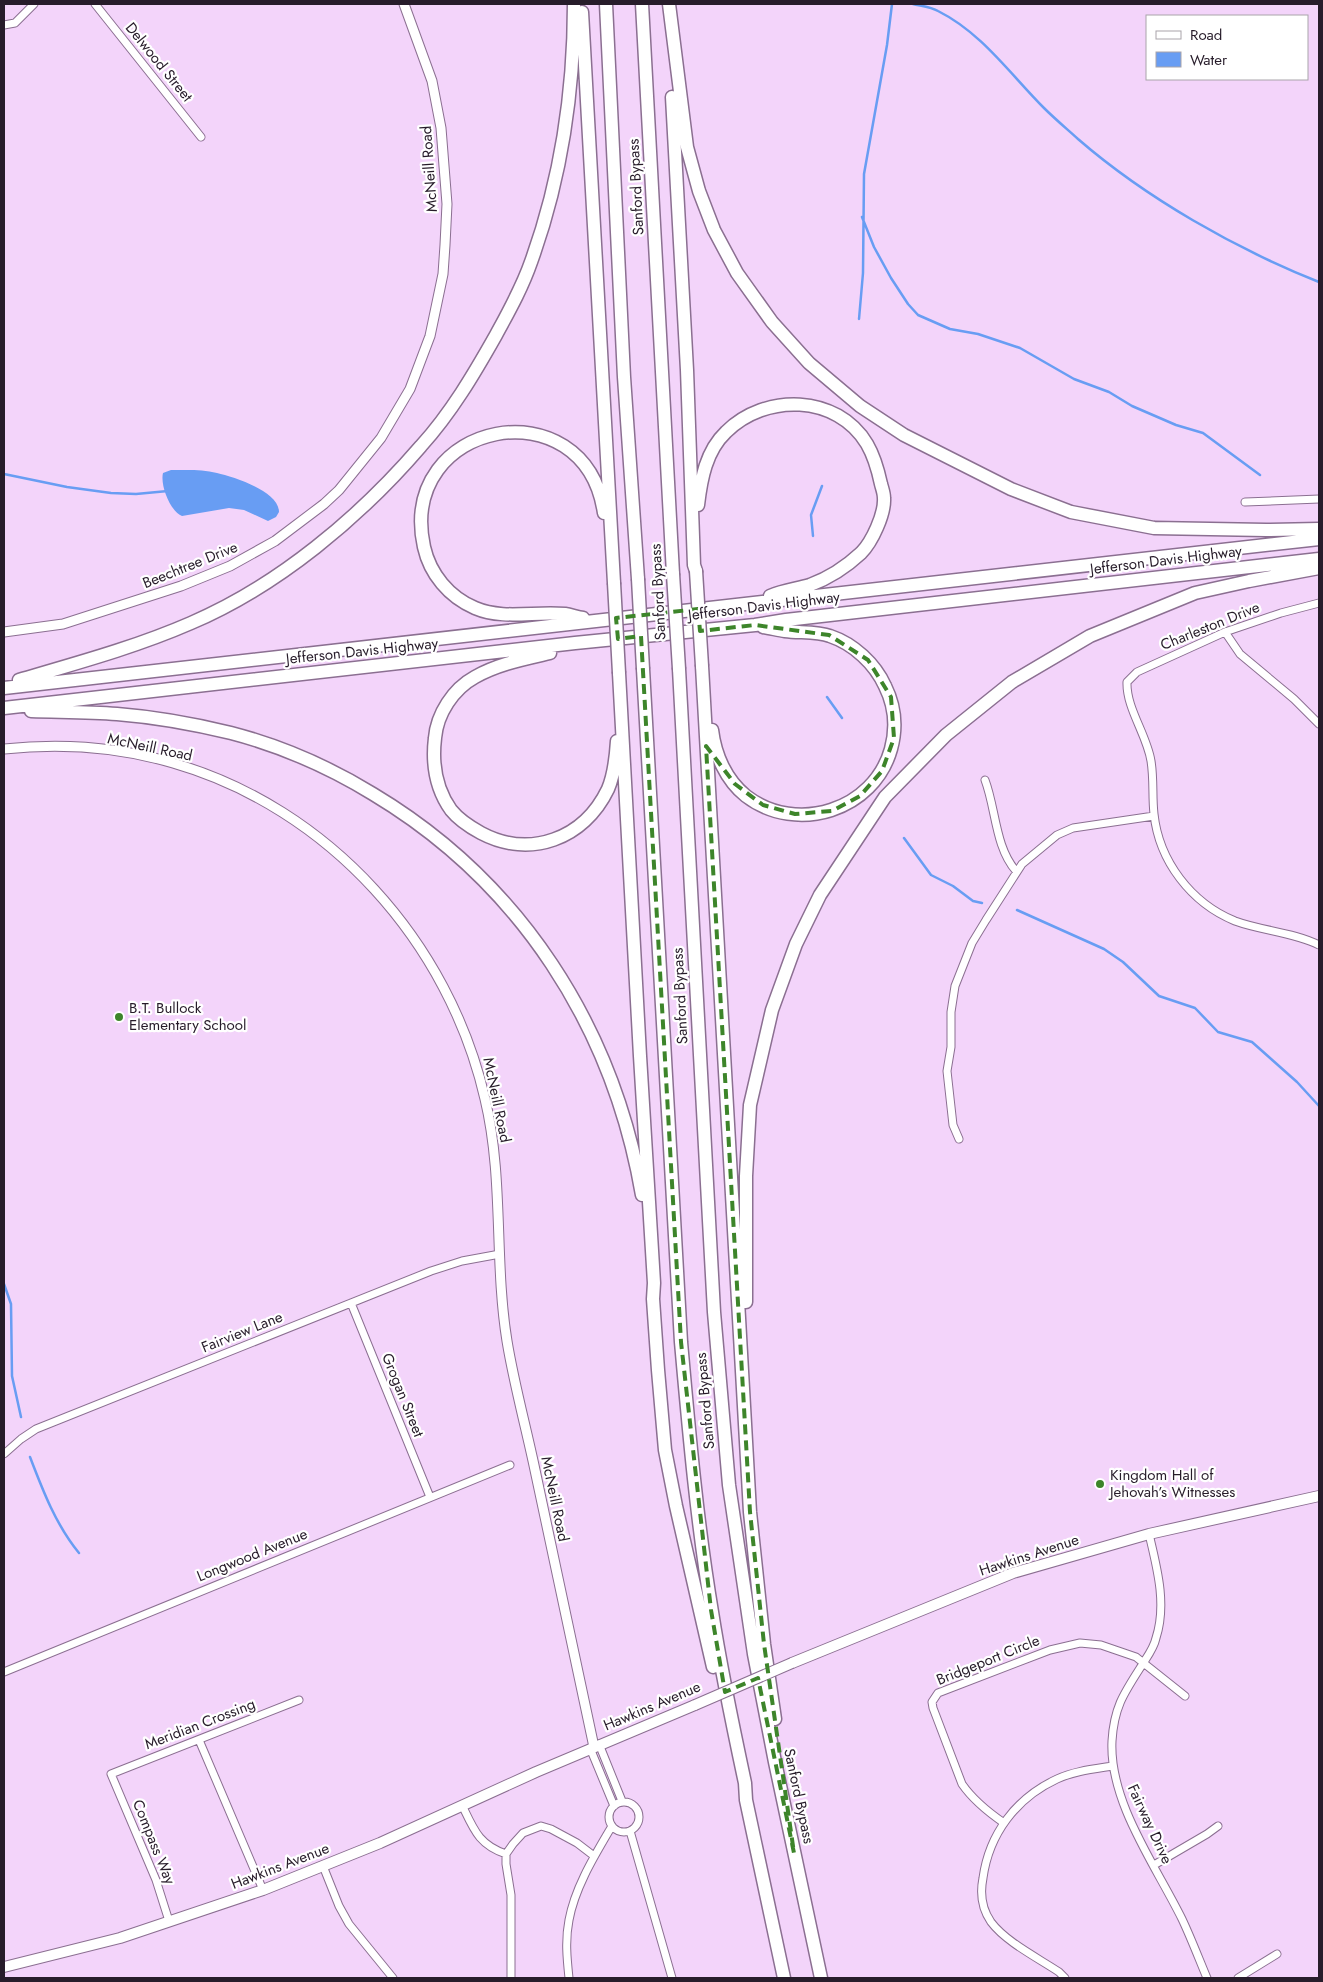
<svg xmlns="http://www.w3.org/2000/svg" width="1323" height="1982" font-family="Jost,sans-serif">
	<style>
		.water { fill: #689df3 }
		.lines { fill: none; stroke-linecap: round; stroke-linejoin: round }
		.stream { stroke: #689df3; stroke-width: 2.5 }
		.street-casing { stroke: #8b6f91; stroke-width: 9 }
		.secondary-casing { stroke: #8b6f91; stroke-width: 11 }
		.primary-casing { stroke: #8b6f91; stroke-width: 12 }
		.highway-casing { stroke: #8b6f91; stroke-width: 15 }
		.street { stroke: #fff; stroke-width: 7 }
		.secondary { stroke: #fff; stroke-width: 9 }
		.primary { stroke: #fff; stroke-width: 10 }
		.highway { stroke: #fff; stroke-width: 12 }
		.primary-bridge-casing { stroke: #8b6f91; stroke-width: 12; stroke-linecap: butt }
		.highway-bridge-casing { stroke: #8b6f91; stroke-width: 15; stroke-linecap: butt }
		.primary-bridge { stroke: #fff; stroke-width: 10 }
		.highway-bridge { stroke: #fff; stroke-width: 12 }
		.marked { fill: none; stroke: #3d852a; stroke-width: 4; stroke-dasharray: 10 6; stroke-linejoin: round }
		.poi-dot { fill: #3d852a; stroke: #fff; stroke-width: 2 }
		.labels { text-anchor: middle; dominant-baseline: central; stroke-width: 4.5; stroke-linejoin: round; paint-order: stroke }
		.street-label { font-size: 15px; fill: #271c2a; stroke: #fff }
		.poi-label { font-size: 15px; fill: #271c2a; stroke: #fff; text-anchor: start }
	</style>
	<rect width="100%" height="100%" fill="#f3d4fa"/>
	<path class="water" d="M171 470C186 470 202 469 217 473 234 477 279 491 279 512L276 517 268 521 244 510 229 508 182 516C170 511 160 485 163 473Z"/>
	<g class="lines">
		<path class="stream" d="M913 4C921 6 931 7 938 11 982 33 1010 74 1044 108 1055 119 1067 129 1078 139 1146 198 1236 249 1319 282
			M862 217 874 247 891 278 908 304 918 315 950 329 978 334 1020 348 1074 379 1109 392 1132 406 1176 425 1203 433 1260 475
			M859 319 863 273 864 174 887 45 892 4
			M4 474 67 487 111 493 136 494 168 491
			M813 536 811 515 822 486
			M827 697 842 718
			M904 838 931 875 953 886 973 901 982 903
			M1017 910 1104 949 1123 962 1159 996 1195 1008 1218 1032 1252 1042 1297 1082 1319 1106
			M4 1284 11 1304 12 1376 21 1417
			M30 1457C43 1491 56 1525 79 1553"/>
		<defs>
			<path id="street" d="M95 4 201 137
				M4 25 15 23 34 4
				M1245 502 1319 499
				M1319 603 1281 613 1225 632 1137 672 1127 682C1126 708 1147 735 1151 761 1154 779 1152 797 1154 814 1159 861 1191 903 1235 921 1262 931 1293 932 1319 945
				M1225 632 1240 654 1294 699 1319 724
				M985 780C996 809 995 847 1016 871
				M959 1139 953 1125 947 1071 951 1047V1012L955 986 972 943 986 920 1022 864 1057 835 1073 828 1154 816
				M351 1303 430 1497
				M4 1454 21 1439 36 1429 431 1271 462 1261 500 1254
				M1149 1534C1157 1568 1167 1604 1156 1638 1154 1648 1147 1657 1142 1665 1124 1693 1114 1707 1112 1741 1109 1802 1156 1866 1182 1919 1191 1938 1199 1959 1207 1978
				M4 1672 510 1465
				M199 1740 263 1890
				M599 1744 622 1801
				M590 1748 614 1806
				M609 1817a15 15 0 1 1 30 0a15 15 0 1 1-30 0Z
				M462 1805C474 1830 479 1845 506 1854
				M1004 1823C988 1812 973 1800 962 1784L933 1708 932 1702 938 1693 1050 1650 1080 1643 1101 1645 1136 1657 1185 1696
				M630 1831 672 1978
				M1154 1865 1207 1834 1218 1826
				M323 1866 339 1906 349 1924 393 1978
				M169 1921 156 1880 111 1774 299 1700
				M511 1978V1895L506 1864V1854L513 1844 523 1833 541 1826 551 1829 577 1843 594 1856
				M569 1978C567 1959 565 1940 569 1920 575 1887 595 1855 612 1826
				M1065 1978 1059 1972C1038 1958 1006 1942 991 1922 982 1909 980 1893 983 1878 989 1834 1016 1798 1057 1779 1074 1771 1094 1769 1113 1766
				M1238 1978 1277 1954"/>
			<path id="secondary" d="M4 632 63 624 181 586 230 566 275 541 324 504 339 490 381 438 410 389 430 336 443 274 445 245 447 204 441 128 432 81 404 4
				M4 749C60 743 119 747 173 763 329 808 449 942 485 1099 504 1178 494 1261 507 1341 514 1384 526 1427 535 1470 555 1562 575 1654 594 1747"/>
			<path id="primary" d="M792 1663 1013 1573 1149 1534 1319 1496
				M4 1967 120 1938 263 1890 380 1843 536 1772 695 1705"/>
			<path id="highway" d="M606 4 624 377 638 579
				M642 4 673 574
				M669 4 687 147 699 191 714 230 737 273 772 322 809 363 860 406 904 435 1011 489 1071 512 1154 528 1266 530 1319 529
				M582 12 614 583
				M672 97 687 370 694 565 696 571
				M698 505C701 479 706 451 726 432 765 393 837 394 867 444 874 456 878 470 881 484 882 488 884 493 884 498 885 514 872 542 861 553 846 567 829 578 810 585 796 589 783 590 770 596
				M583 618C577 617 571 615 565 614 535 611 503 620 475 608 449 597 430 574 424 547 396 420 585 384 604 513
				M550 653C524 659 498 664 475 677 453 689 437 714 435 738 432 763 436 789 451 810 459 820 470 827 481 833 530 859 584 839 608 789 614 775 616 757 617 741
				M702 666 750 1512 764 1644 775 1719
				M643 669 681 1342C689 1432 697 1523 712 1612 721 1670 733 1727 745 1783L746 1800 784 1978
				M679 669 714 1312 729 1485 754 1654 775 1762 821 1978
				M619 673 640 1056 654 1283 653 1299 658 1370 665 1450 676 1506 713 1667
				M19 680C77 663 136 647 191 623 278 586 360 517 421 446 451 413 474 374 496 335 509 311 522 288 531 262 561 179 574 92 574 4
				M4 688 1319 539
				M4 708 575 643 755 625 786 620 1319 559
				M31 711C60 712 89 712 117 714 155 717 194 724 231 733 281 746 329 767 373 794 520 882 613 1026 642 1195
				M712 730C715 755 726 780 746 796 797 835 874 810 891 749 897 727 895 706 885 686 875 664 854 644 830 636 817 631 799 633 785 631 778 630 770 628 763 627
				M746 1302V1176L750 1105 772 1010 796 944 820 895 885 797 946 735 1012 682 1090 636 1195 593 1249 581 1319 568"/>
		</defs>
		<use href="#street" class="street-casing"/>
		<use href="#secondary" class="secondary-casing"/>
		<use href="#primary" class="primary-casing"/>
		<use href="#highway" class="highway-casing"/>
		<use href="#street" class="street"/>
		<use href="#secondary" class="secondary"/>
		<use href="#primary" class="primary"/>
		<use href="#highway" class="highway"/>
		<defs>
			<path id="primary-bridge" d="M695 1705 792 1663"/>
			<path id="highway-bridge" d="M696 571 702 666
				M673 574 679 669
				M638 579 643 669
				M614 583 619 673"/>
		</defs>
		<use href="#primary-bridge" class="primary-bridge-casing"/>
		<use href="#highway-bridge" class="highway-bridge-casing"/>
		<use href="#primary-bridge" class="primary-bridge"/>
		<use href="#highway-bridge" class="highway-bridge"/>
	</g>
	<path class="marked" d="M698 609 700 631 755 625 829 635 868 660 891 697 894 738 882 771 860 796 832 811 795 814 763 805 735 784 706 746 750 1512 764 1644 794 1853 758 1678 725 1692 711 1610 681 1342 641 636 618 639 616 618Z"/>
	<g class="poi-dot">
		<circle cx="119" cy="1017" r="5"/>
		<circle cx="1100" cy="1484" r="5"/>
	</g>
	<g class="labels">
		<g class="street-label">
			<text transform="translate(159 62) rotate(51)">Delwood Street</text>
			<text transform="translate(429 169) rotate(-94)">McNeill Road</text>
			<text transform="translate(636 187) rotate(-93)">Sanford Bypass</text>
			<text transform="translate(1166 560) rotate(-7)">Jefferson Davis Highway</text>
			<text transform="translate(190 565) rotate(-22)">Beechtree Drive</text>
			<text transform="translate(658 592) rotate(-93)">Sanford Bypass</text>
			<text transform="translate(764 606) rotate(-7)">Jefferson Davis Highway</text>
			<text transform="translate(1210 626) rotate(-22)">Charleston Drive</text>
			<text transform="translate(362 651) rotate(-6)">Jefferson Davis Highway</text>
			<text transform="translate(150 747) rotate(12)">McNeill Road</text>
			<text transform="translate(680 996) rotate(-93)">Sanford Bypass</text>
			<text transform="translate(497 1100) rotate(78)">McNeill Road</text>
			<text transform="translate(242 1332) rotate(-22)">Fairview Lane</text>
			<text transform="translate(403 1395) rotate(68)">Grogan Street</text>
			<text transform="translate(705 1401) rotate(-95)">Sanford Bypass</text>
			<text transform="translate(555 1499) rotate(78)">McNeill Road</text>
			<text transform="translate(252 1555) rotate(-22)">Longwood Avenue</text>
			<text transform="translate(1029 1555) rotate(-18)">Hawkins Avenue</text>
			<text transform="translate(988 1660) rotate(-22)">Bridgeport Circle</text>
			<text transform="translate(652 1706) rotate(-23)">Hawkins Avenue</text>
			<text transform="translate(200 1724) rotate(-21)">Meridian Crossing</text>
			<text transform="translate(799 1796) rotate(78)">Sanford Bypass</text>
			<text transform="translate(1150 1824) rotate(65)">Fairway Drive</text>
			<text transform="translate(154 1842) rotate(68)">Compass Way</text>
			<text transform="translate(280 1866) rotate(-21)">Hawkins Avenue</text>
		</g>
		<g class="poi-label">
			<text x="129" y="1008">B.T. Bullock<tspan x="129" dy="17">Elementary School</tspan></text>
			<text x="1110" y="1475">Kingdom Hall of<tspan x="1110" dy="17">Jehovah’s Witnesses</tspan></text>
		</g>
	</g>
	<rect width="1323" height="1982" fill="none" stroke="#271c2a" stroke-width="10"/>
	<rect x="1146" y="15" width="162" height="65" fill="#ffffff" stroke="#a9a4aa"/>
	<rect x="1156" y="31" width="25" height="8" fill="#ffffff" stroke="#a9a4aa"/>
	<text x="1190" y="40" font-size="15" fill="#271c2a">Road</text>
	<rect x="1156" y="52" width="25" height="15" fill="#689df3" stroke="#a9a4aa"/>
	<text x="1190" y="65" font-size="15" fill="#271c2a">Water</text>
</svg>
